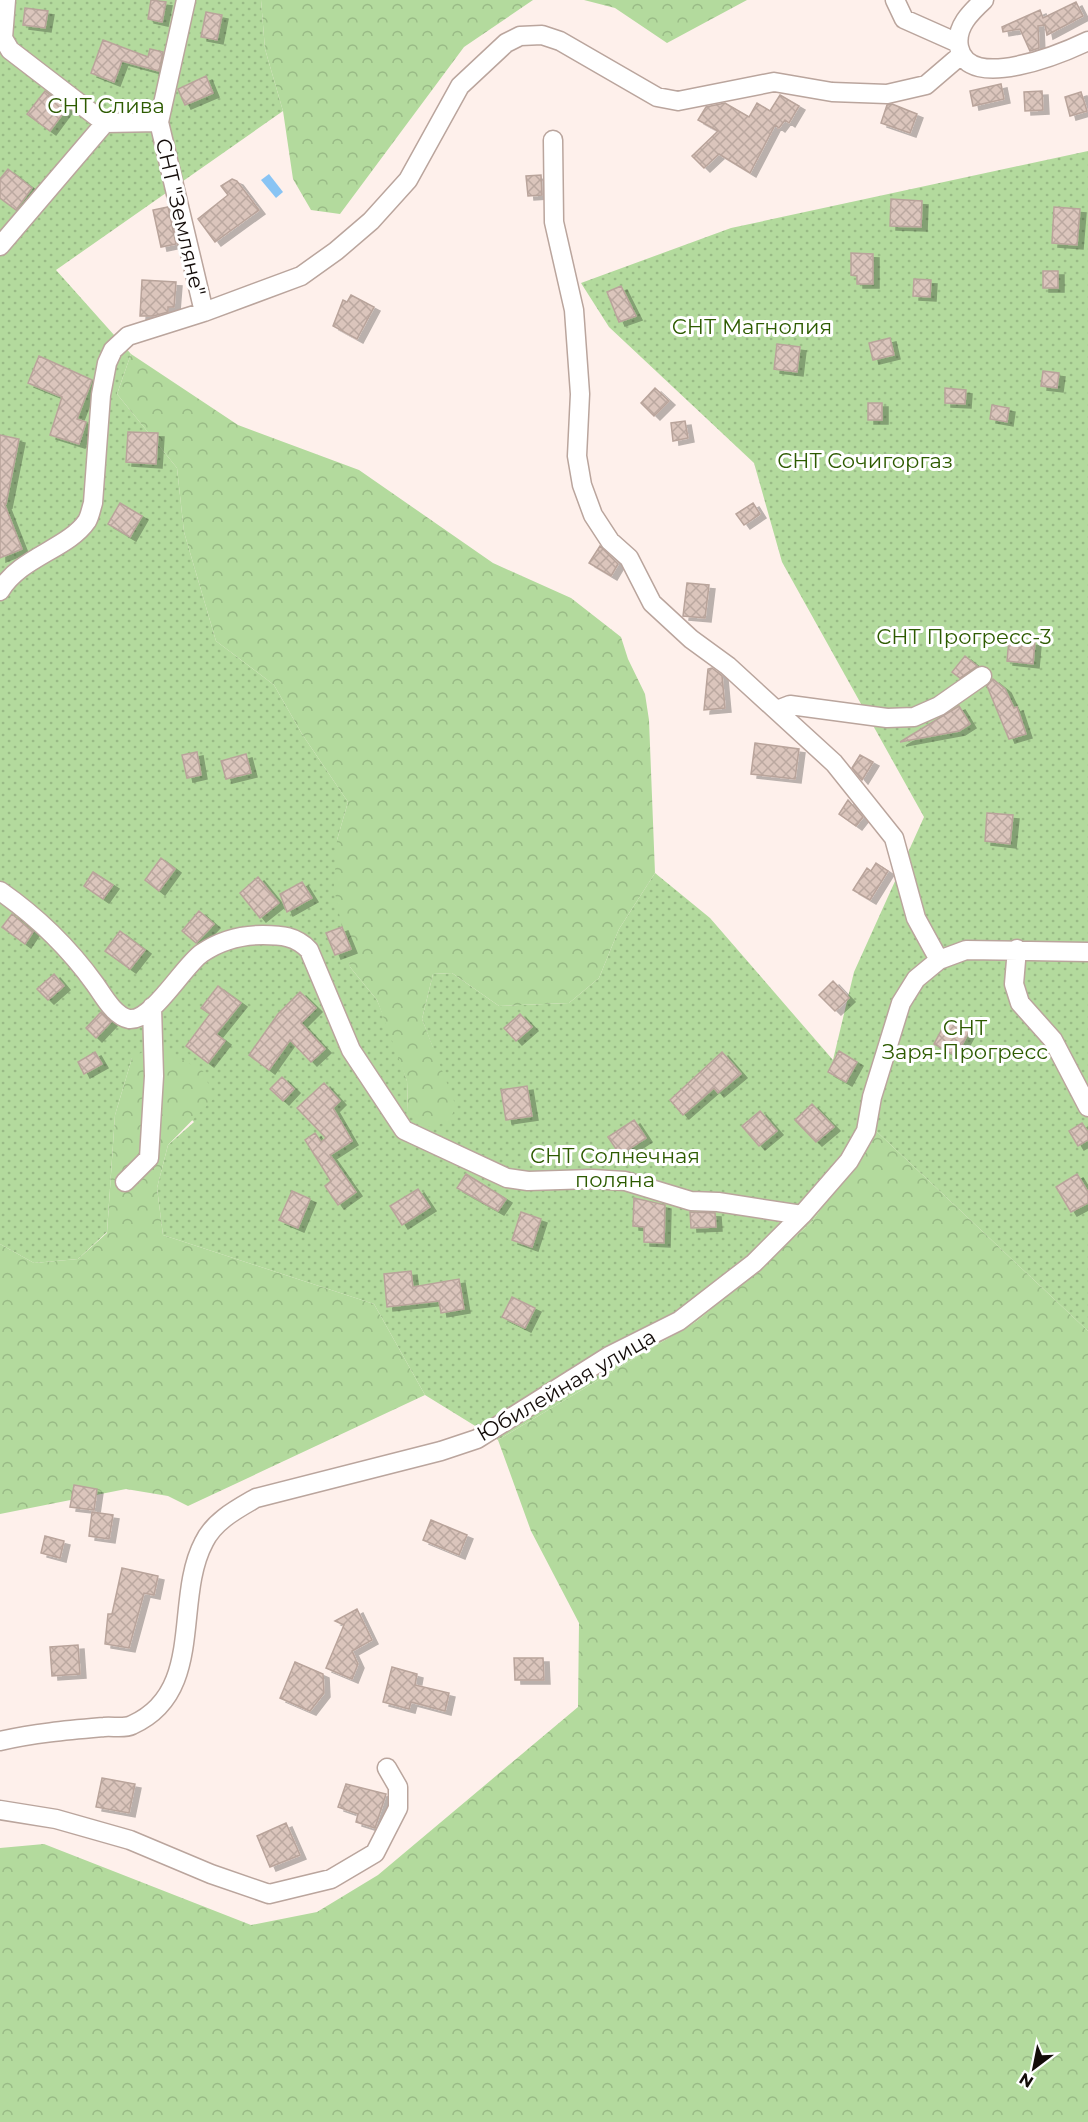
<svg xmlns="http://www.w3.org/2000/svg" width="1088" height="2122" font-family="Montserrat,sans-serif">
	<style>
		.grass { fill: url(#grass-dots) }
		.forest { fill: url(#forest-crowns) }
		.water { fill: #89c4f4 }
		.building { fill: url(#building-cross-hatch); stroke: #b9a49b; stroke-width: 1.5; filter: url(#shadow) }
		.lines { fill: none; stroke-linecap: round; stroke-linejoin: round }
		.minor-casing { stroke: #baa59d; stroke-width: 21 }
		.minor { stroke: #fff; stroke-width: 18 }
		.labels { text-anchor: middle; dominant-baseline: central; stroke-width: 6; stroke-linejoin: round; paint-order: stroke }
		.park-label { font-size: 21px; fill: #2d5b01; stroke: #fff }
		.street-label { font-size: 21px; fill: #130c09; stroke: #fff }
	</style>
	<defs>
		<pattern id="grass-dots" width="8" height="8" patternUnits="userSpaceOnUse" patternTransform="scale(1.5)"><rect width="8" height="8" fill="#b3da9d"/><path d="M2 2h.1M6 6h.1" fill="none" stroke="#99ba86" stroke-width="1.8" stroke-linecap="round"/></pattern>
		<pattern id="forest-crowns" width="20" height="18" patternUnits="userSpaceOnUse" patternTransform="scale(1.5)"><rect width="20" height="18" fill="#b3da9d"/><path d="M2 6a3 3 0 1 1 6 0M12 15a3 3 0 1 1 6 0" fill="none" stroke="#99ba86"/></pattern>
		<pattern id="building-cross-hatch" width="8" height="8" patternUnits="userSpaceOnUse" patternTransform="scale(1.5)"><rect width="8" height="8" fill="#dbc5bc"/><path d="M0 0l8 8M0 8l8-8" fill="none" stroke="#bba8a0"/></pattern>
		<filter id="shadow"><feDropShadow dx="6" dy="4" stdDeviation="0" flood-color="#0004"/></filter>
	</defs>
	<rect width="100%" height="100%" fill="#fef0eb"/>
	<path class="grass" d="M0 0H261L265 49 283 111 56 270 131 354 117 394 177 468 184 532 216 641 274 685 302 734 348 802 337 840 350 967 377 1000 395 1044 407 1081 408 1112 433 1048 422 1019 433 974 452 973 499 1006 569 1003 599 978 619 929 655 873 710 918 833 1060 854 972 924 817 782 562 754 463 609 327 581 283 731 228 1088 151V1331L874 1129 812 1222 697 1321 498 1440 425 1395 374 1304 163 1235 157 1188 168 1145 194 1122 132 1058 115 1115 107 1232 78 1259 34 1263 0 1244Z"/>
	<path class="forest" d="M261 0H533L464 47 340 214 311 210 293 179 283 111 265 49Z
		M584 0H747L667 43 615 8Z
		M131 354 238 425 359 470 493 563 571 598 621 637 628 659 645 694 649 720 655 873 619 929 599 978 569 1003 499 1006 452 973 433 974 422 1019 456 1106 450 1120 433 1127 419 1125 408 1112 407 1081 377 1000 350 967 334 888 337 840 348 802 302 734 274 685 216 641 184 532 177 468 117 394Z
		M155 1045 203 1071 214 1098 168 1145 157 1188 163 1235 374 1304 425 1395 188 1506 168 1496 126 1489 0 1514V1244L34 1263 78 1259 107 1233 115 1115 132 1058Z
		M874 1129 1088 1331V2122H0V1848L44 1844 251 1925 317 1912 378 1875 578 1707 579 1623 531 1531 498 1440 697 1321 812 1222Z"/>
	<path class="water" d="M269 174 283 192 276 198 261 180Z"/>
	<path class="building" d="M151 0 166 2 162 22 148 19Z
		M1076 2 1083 16 1047 35 1045 25 1038 26 1039 48 1030 51 1020 29 1003 32 1002 27 1040 10 1043 18Z
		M25 8 48 11 45 28 23 25Z
		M206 12 222 15 217 40 201 37Z
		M103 40 148 57 150 49 163 52 159 71 122 61 114 82 91 73Z
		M206 76 213 93 185 105 178 89Z
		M1001 84 1004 99 973 106 970 91Z
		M45 91 67 108 50 131 27 114Z
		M1042 91 1043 110 1025 111 1024 92Z
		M1081 92 1087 111 1070 116 1065 97Z
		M780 95 799 106 789 123 785 120 779 128 775 125 750 173 719 154 704 168 692 156 718 131 698 120 706 107 725 103 749 117 757 103 770 111Z
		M892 104 917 114 910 133 881 123 887 105Z
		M8 169 32 188 16 210 0 198V179Z
		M541 175 542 195 528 196 526 176Z
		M232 179 237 181 259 210 215 242 198 219 228 195 221 186Z
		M891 199 922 201 921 227 890 226Z
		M168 207 176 244 161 247 153 210Z
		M1054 207 1080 209 1077 245 1052 243Z
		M851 253 873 254V284H857V276L851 275Z
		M1043 271H1058V288H1043Z
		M914 279 931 280 930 297 913 296Z
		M142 280 176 282 174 307H168V312L153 316H140Z
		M621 286 636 316 619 322 607 292Z
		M351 295 374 307 357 339 333 326 343 300 347 302Z
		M890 338 894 355 873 360 869 343Z
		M777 344 800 347 797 372 774 369Z
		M39 356 92 380 77 419 86 422 79 444 50 435 62 397 28 383Z
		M1043 371 1059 373 1057 388 1041 386Z
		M655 388 669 401 654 416 641 403Z
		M945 388 966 390 965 404 945 403Z
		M868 403H882V420H868Z
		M992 405 1009 408 1007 422 990 419Z
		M685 421 688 438 673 441 671 423Z
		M128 432 158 433 156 464 126 462Z
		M0 435 19 439 6 504 4 503 22 549 0 558Z
		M120 503 142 516 130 537 108 524Z
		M753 503 760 514 744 525 736 514Z
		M600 546 618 564 611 576 589 563Z
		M687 583 709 585 705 618 683 616Z
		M1009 639 1035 642 1033 664 1007 661Z
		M965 656 977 666 960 678 952 672Z
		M712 668 722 676 725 708 704 710 708 669Z
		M993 679 1005 689 1014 708 1017 707 1026 734 1009 739 987 686Z
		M959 706 970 724 959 731 900 742Z
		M755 743 799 749 795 779 751 774Z
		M197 752 201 775 187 778 182 755Z
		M246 754 251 773 226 779 221 761Z
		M860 755 873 762 862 780 852 768Z
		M848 800 863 817 856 826 839 814Z
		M987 813 1013 815 1010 844 985 841Z
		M161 858 175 869 159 891 145 880Z
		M876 863 888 871 870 900 853 890 867 868 871 871Z
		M93 872 113 885 103 899 84 886Z
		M258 877 279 903 260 918 240 893Z
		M302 882 312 898 287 912 280 894Z
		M199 911 214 924 196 943 182 931Z
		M12 914 33 932 25 944 2 927Z
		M342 927 351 949 335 955 326 933Z
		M120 931 145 950 130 969 105 951Z
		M54 974 64 986 48 1000 37 989Z
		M833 981 849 998 835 1011 819 995Z
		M218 986 241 1003 216 1034 225 1041 208 1063 186 1046 210 1014 201 1008Z
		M300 992 316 1008 301 1023 325 1049 311 1062 290 1040 269 1070 249 1055 278 1014Z
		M101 1012 111 1022 96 1038 86 1028Z
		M520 1014 532 1027 516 1041 504 1028Z
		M948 1018 970 1030 956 1056 934 1044Z
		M839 1051 857 1062 846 1082 828 1072Z
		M95 1052 102 1064 84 1074 78 1062Z
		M722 1052 741 1074 718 1093 714 1088 683 1115 670 1100Z
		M282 1077 294 1089 283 1101 270 1089Z
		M324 1083 340 1101 333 1108 352 1141 330 1155 356 1192 338 1205 325 1186 331 1181 305 1140 315 1133 321 1142 326 1138 297 1108Z
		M527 1086 532 1116 506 1120 501 1090Z
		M812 1104 834 1127 816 1142 795 1120Z
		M760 1111 777 1131 759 1146 742 1126Z
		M634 1120 646 1138 620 1155 608 1137Z
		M1082 1123 1088 1132V1140L1078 1146 1069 1131Z
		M466 1174 506 1199 498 1211 457 1188Z
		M1077 1174 1088 1192V1203L1071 1212 1056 1187Z
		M418 1189 430 1207 402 1225 390 1206Z
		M292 1191 310 1199 298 1228 279 1220Z
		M634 1198 665 1205 664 1243 644 1242V1227L633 1226Z
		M521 1212 541 1219 532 1247 512 1240Z
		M690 1212 715 1213 716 1227 691 1228Z
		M411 1271 413 1287 459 1279 464 1309 441 1313 439 1301 387 1307 384 1274Z
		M512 1297 535 1308 525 1328 502 1317Z
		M74 1485 97 1489 94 1510 70 1507Z
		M92 1512 113 1515 109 1539 89 1536Z
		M431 1520 467 1535 459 1555 423 1540Z
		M45 1536 64 1541 60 1558 41 1553Z
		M122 1568 158 1576 154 1595 144 1593 129 1648 105 1644 108 1614H112Z
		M357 1609 372 1640 352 1651 358 1664 352 1679 326 1668 344 1625 335 1621Z
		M78 1645 80 1674 52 1676 50 1647Z
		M514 1658H543L544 1680H515Z
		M295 1662 323 1674 324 1693 310 1711 280 1698Z
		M392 1667 417 1674 415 1685 449 1693 445 1711 411 1702 409 1709 383 1702Z
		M102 1778 135 1784 129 1813 96 1807Z
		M346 1784 386 1794 375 1828 356 1822 358 1814 338 1807Z
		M286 1823 300 1855 270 1867 257 1836Z"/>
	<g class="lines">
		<defs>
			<path id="minor" d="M6 0 3 38 10 50 105 123
				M186 0 159 122 204 312
				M895 0 904 19 958 43
				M984 0C971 12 955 27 959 47 968 93 1063 53 1088 41
				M553 140 554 222 574 310 580 394 577 456 582 485 593 515 610 541 629 558 652 603 691 639 728 666 834 763 894 838 916 918 939 960
				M0 246 105 123 159 122
				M0 591C20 557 68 549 87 521 90 516 91 509 93 503L101 395 107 363 113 350 128 336 204 312 301 276 336 251 371 221 408 180 460 86 506 43 520 36 542 35 560 41 657 97 678 101 774 82 832 92 887 94 926 85 961 55
				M777 710 790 705 887 718 914 717 939 706 982 676
				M0 891C36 916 69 948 95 984 103 995 114 1016 129 1019 152 1022 184 965 202 953 221 940 241 935 263 935 281 935 296 936 309 950L351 1050 404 1130 507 1178 528 1181 592 1179 625 1181 691 1201 718 1202 802 1215
				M1017 949 1014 984 1020 1003 1053 1040 1088 1107
				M125 1182 149 1158 154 1076 152 1007
				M0 1741C34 1733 70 1730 104 1727 113 1726 124 1729 132 1725 206 1692 173 1600 204 1542 214 1521 237 1509 256 1498L441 1451 477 1439 609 1356 679 1321 754 1263 802 1215 849 1161 866 1131 872 1097 901 1003 916 979 939 960 966 950 1088 952
				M0 1810 56 1819 130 1840 211 1874 269 1894 331 1879 375 1853 398 1808V1787L387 1768"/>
		</defs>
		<use href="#minor" class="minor-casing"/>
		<use href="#minor" class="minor"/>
	</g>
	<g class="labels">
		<g class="park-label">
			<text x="106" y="105">СНТ Слива</text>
			<text x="752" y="326">СНТ Магнолия</text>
			<text x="865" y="460">СНТ Сочигоргаз</text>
			<text x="964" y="636">СНТ Прогресс-3</text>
			<text x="965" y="1027">СНТ<tspan x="965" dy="24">Заря-Прогресс</tspan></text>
			<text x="615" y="1155">СНТ Солнечная<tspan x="615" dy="24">поляна</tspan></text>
		</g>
		<g class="street-label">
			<text transform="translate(181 217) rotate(77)">СНТ "Земляне"</text>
			<text transform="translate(566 1385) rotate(-30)">Юбилейная улица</text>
		</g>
	</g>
	<g transform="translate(1034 2068) rotate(212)" stroke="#ffffff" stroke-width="4.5" paint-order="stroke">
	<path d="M0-4.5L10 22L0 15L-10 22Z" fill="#130c09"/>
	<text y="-9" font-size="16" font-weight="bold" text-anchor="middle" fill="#130c09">N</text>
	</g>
</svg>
